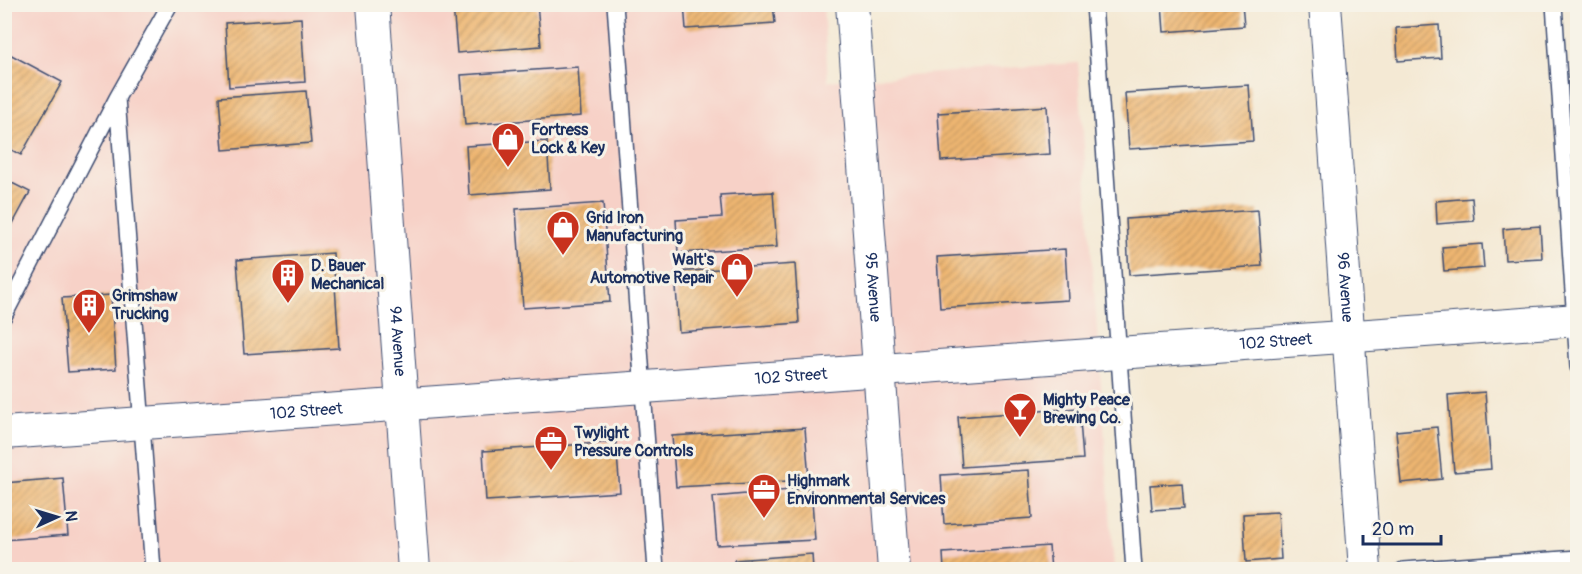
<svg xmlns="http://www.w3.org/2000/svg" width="1582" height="574" font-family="Pangolin,sans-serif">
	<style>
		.built { fill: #f7d1c7 }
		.building { fill: url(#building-hatch) }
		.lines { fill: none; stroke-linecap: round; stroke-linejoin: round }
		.lane-casing { stroke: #3c4b70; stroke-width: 18 }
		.street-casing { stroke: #3c4b70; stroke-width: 34 }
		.lane { stroke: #fff; stroke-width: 15 }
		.street { stroke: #fff; stroke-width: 32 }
		.labels { text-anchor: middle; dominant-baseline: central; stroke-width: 6; stroke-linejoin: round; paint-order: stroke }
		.poi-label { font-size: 16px; font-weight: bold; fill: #1b2f5e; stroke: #f7f3e8; text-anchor: start }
		.street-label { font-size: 16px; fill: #1b2f5e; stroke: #f7f3e8 }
	</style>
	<defs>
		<pattern id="building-hatch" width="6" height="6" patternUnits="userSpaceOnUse" patternTransform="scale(1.5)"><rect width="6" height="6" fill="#eeb671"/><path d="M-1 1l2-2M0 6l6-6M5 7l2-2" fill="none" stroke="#c09460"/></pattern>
	</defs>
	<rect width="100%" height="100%" fill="#f7f3e8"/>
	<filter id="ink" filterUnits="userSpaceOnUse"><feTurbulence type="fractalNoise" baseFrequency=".0167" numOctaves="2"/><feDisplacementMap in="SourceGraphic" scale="12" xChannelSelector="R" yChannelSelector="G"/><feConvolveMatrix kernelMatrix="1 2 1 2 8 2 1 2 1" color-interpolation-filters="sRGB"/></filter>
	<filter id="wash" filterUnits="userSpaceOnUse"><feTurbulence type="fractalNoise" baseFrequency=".008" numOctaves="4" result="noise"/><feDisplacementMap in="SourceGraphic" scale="24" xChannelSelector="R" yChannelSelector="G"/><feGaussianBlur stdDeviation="1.35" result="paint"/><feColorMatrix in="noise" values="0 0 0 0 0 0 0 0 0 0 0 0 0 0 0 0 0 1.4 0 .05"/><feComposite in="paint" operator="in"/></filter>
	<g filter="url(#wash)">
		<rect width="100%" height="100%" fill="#f4e9d4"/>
		<path class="built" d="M4 5H823L828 81 1078 63 1114 569H5Z"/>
		<g id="blocks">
			<path class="building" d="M537 4 541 46 457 53 453 5Z
				M684 4H773L775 23 686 29Z
				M1162 4H1242L1244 26 1164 32Z
				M301 18 305 82 229 87 225 23Z
				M1439 25 1441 58 1398 61 1396 28Z
				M4 51 62 82 21 155 4 146Z
				M578 67 581 116 465 125 461 75Z
				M1249 85 1253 141 1129 149 1125 93Z
				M306 91 311 143 223 150 219 97Z
				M1047 106 1050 154 941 161 938 113Z
				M547 141 550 189 469 195 466 146Z
				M4 179 30 192 4 240Z
				M773 192 777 247 678 253 676 220 722 217 720 195Z
				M1472 198 1474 221 1437 224 1436 201Z
				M603 203 610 302 523 308 516 209Z
				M1258 210 1262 266 1129 275 1126 219Z
				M1540 226 1542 258 1505 260 1503 229Z
				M1482 244 1484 268 1444 271 1442 247Z
				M1065 249 1068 300 940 308 937 257Z
				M333 253 339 348 244 354 237 260Z
				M795 264 799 323 679 332 675 272Z
				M111 295 116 369 68 372 62 298Z
				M1485 392 1491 469 1454 472 1448 395Z
				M1079 408 1083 459 962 467 958 417Z
				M1437 427 1442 479 1401 483 1396 431Z
				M805 428 809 480 676 487 672 436Z
				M616 442 620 492 486 501 483 451Z
				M1029 470 1032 518 944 524 941 475Z
				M63 478 68 535 4 540V483Z
				M1182 483 1184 508 1152 510 1150 485Z
				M811 488 815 540 717 545 713 497Z
				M1278 512 1281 559 1246 562 1243 514Z
				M1049 546 1051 570H944L943 553Z
				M812 554 813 570H735L734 560Z
				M576 565V570H539V568Z"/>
		</g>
	</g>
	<g filter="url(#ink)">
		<use href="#blocks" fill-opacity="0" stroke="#3c4b70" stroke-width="1.5"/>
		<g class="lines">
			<defs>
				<path id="lane" d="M615 4 656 570
					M1094 4 1134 570
					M1554 4 1578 367
					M117 98 153 570
					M4 316 117 98 170 4
					M1403 570 1578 558"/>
				<g id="street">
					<path id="s1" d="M373 4 414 570"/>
					<path id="s2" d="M852 4 894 570"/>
					<path id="s3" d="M1325 4 1365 570"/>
					<path id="s4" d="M4 433 1578 320"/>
				</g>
			</defs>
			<use href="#lane" class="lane-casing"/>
			<use href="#street" class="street-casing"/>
			<use href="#lane" class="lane"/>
			<use href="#street" class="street"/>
		</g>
	</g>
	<defs>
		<symbol id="shop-pin" viewBox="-11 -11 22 30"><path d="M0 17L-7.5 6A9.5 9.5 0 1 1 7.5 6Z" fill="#c8321e" stroke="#f7f3e8"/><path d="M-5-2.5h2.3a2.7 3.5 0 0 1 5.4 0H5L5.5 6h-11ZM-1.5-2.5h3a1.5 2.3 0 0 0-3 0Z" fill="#fff"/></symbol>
		<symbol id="building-pin" viewBox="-11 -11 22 30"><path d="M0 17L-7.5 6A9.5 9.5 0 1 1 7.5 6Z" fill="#c8321e" stroke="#f7f3e8"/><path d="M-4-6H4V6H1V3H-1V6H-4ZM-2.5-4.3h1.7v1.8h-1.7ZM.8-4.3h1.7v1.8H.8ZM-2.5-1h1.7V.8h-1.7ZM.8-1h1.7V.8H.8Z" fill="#fff"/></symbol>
		<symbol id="bar-pin" viewBox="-11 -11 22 30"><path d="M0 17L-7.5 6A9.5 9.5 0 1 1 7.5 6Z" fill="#c8321e" stroke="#f7f3e8"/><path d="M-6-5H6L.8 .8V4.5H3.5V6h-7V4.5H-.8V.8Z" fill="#fff"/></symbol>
		<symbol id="office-pin" viewBox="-11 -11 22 30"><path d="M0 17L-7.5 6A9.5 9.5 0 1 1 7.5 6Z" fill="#c8321e" stroke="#f7f3e8"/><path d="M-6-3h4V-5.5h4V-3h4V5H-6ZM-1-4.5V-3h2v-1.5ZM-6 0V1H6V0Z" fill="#fff"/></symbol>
	</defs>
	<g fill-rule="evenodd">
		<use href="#shop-pin" x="489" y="120" width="38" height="52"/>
		<use href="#shop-pin" x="544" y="208" width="38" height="52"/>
		<use href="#shop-pin" x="718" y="250" width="38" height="52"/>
		<use href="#building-pin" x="269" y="256" width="38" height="52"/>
		<use href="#building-pin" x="70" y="286" width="38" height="52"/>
		<use href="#bar-pin" x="1001" y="390" width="38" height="52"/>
		<use href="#office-pin" x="532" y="423" width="38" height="52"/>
		<use href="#office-pin" x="745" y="471" width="38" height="52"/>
	</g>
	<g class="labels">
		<g class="poi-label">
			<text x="531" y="130">Fortress<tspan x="531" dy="18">Lock &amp; Key</tspan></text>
			<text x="586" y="218">Grid Iron<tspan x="586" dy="18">Manufacturing</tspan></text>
			<text x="714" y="260" text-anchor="end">Walt's<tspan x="714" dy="18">Automotive Repair</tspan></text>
			<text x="311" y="266">D. Bauer<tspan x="311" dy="18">Mechanical</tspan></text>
			<text x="112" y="296">Grimshaw<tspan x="112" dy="18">Trucking</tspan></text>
			<text x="1043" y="400">Mighty Peace<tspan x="1043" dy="18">Brewing Co.</tspan></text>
			<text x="574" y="433">Twylight<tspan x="574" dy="18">Pressure Controls</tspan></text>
			<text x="787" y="481">Highmark<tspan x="787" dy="18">Environmental Services</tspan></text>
		</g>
		<g class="street-label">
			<text stroke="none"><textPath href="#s2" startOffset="284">95 Avenue</textPath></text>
			<text stroke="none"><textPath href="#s3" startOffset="284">96 Avenue</textPath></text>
			<text stroke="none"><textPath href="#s1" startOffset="338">94 Avenue</textPath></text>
			<text stroke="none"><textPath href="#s4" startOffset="1275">102 Street</textPath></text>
			<text stroke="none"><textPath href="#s4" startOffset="789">102 Street</textPath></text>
			<text stroke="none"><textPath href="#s4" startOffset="303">102 Street</textPath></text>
		</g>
	</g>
	<rect width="1582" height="574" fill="none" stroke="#f7f3e8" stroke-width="24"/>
	<g transform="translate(57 517) rotate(86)" stroke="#f7f3e8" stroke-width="4.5" paint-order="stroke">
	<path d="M0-4.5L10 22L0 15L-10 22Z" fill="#1b2f5e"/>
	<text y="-9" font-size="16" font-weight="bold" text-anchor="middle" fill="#1b2f5e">N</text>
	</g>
	<path d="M1363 535v9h78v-9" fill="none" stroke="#1b2f5e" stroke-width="3"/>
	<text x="1372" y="535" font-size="18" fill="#1b2f5e" stroke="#f7f3e8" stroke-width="4.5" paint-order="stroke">20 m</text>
</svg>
